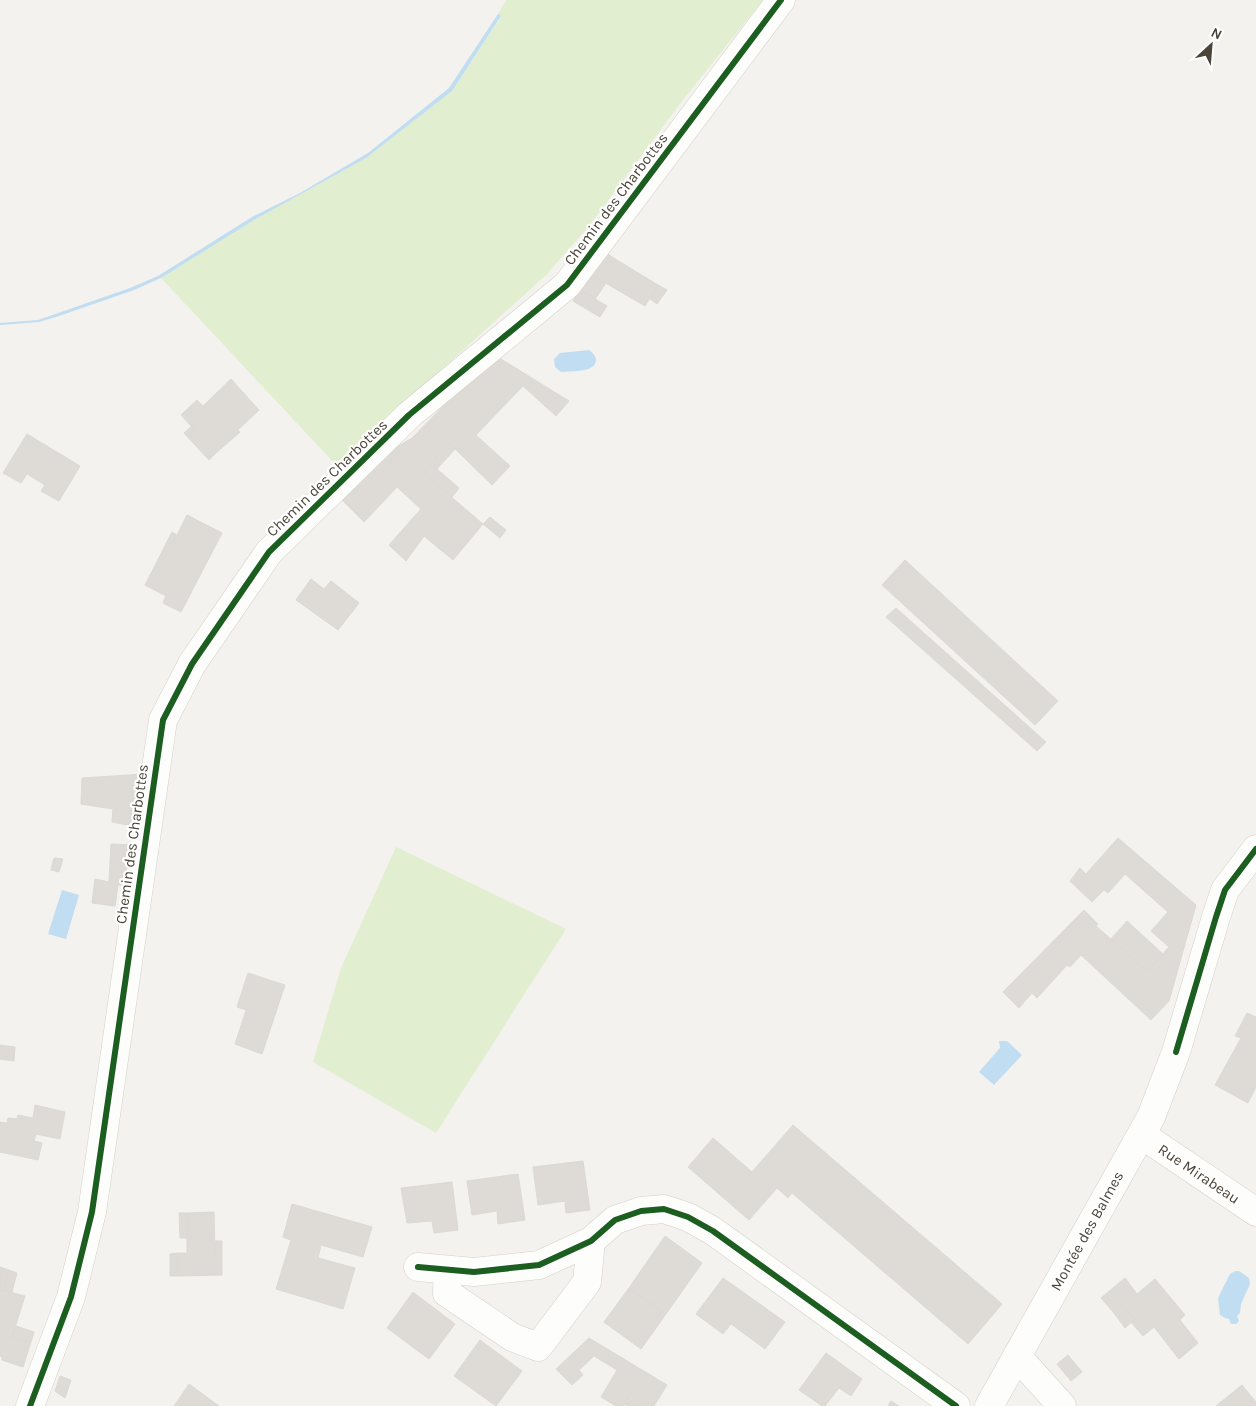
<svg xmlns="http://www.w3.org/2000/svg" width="1256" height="1406" font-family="Karla,sans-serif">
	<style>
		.green { fill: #e1eecf }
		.water { fill: #c0ddf1 }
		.building { fill: #dedbd6; stroke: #dcd9d4 }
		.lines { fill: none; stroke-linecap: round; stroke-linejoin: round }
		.minor-casing { stroke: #d2d0cb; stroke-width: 29 }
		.minor { stroke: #fdfdfc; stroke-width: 28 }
		.cycleway-casing { stroke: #fff; stroke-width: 9 }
		.cycleway { stroke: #1b5e20; stroke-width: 6 }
		.labels { text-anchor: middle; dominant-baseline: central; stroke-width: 4.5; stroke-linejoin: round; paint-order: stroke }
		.street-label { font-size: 15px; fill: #4b4439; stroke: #fff }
	</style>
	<rect width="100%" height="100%" fill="#f4f2ee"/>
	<path class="green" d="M506 0H763L682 101 590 225 546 275 336 465 161 278 254 220 366 158 452 91 501 17 498 14Z
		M396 847 566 929 436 1133 313 1062 341 968Z"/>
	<path class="water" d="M498 14 501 16 452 91 366 158 254 220 161 278 134 290 59 316 39 322 0 325V323L38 320 130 288 158 276 252 217 300 193 368 153 449 88Z
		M589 350C593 353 595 355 596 359 597 373 571 371 561 372L555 367 554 359 560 353Z
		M62 890 79 895 66 939 48 934Z
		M999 1041H1007L1022 1055 994 1085 979 1072 1000 1048Z
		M1235 1271H1239L1249 1278 1250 1284 1241 1304 1240 1313 1237 1316 1239 1321 1236 1324H1231L1229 1319 1225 1318 1220 1315 1218 1298 1230 1274Z"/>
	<path class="building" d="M604 252 658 285 645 306 590 274Z
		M590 274 606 283 595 299 580 290Z
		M658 285 667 290 657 304 650 299Z
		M580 290 607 306 600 317 573 301Z
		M501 359 569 401 556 416 523 386 476 435 510 466 492 485 449 443 423 473 483 524 453 560 424 536 406 561 389 545 421 509 397 487 364 522 341 499 392 450 412 438 463 386Z
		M231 379 259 410 238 430 240 432 216 453 181 415 197 400 203 406Z
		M191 427 216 453 209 460 184 433Z
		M27 434 80 466 59 501 41 491 45 485 27 474 21 483 3 473Z
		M449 443 455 449 437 469 459 488 452 497 423 473Z
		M187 515 222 533 181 612 163 603 166 596 145 585 172 532 177 535Z
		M490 517 506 530 500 538 483 524Z
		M905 560 1058 701 1035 725 882 585Z
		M311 579 324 589 331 581 359 603 338 630 296 600Z
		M896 608 1046 742 1037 751 886 617Z
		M145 774 133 826 112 822 113 809 81 804 82 778Z
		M1118 838 1196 905 1169 1001 1151 1020 1081 955 1070 967 1067 965 1037 998 1032 993 1019 1008 1003 992 1084 910 1098 924 1096 926 1147 971 1169 947 1151 931 1168 912 1125 874 1108 893 1104 890 1092 902 1070 881 1080 868 1086 874Z
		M111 844 134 845 132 885H118L115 906 92 903 95 879 109 882Z
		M54 858 63 859 59 872 51 870Z
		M1127 921 1163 954 1147 971 1111 939Z
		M248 973 285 985 262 1054 235 1044 246 1010 237 1007Z
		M1247 1013 1256 1017V1087L1248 1103 1215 1085 1241 1038 1235 1036Z
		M0 1045 15 1047 14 1061 0 1059Z
		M35 1105 65 1112 60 1139 36 1134 34 1141 42 1143 38 1160 0 1152V1122L7 1123 8 1118 17 1119 18 1115 33 1118Z
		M793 1125 1002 1304 968 1344 792 1193 788 1198 777 1188 749 1220 688 1167 713 1138 752 1172Z
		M583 1161 590 1210 566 1213 565 1201 538 1205 533 1167Z
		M518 1174 525 1220 498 1224 497 1211 472 1215 467 1181Z
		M452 1182 458 1230 434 1233 432 1221 407 1223 401 1188Z
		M292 1204 372 1227 363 1257 321 1245 318 1258 355 1268 343 1309 276 1289 291 1240 283 1237Z
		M214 1212 215 1253H222V1275L178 1276V1253H187V1213Z
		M179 1213H187V1238H180Z
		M665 1236 702 1263 666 1314 629 1288Z
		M215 1241H222V1253H215Z
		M178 1253V1276H170V1254Z
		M0 1267 9 1270 3 1290 25 1296 12 1337 31 1342 23 1367 2 1360V1357L0 1356Z
		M9 1270 17 1273 12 1292 3 1290Z
		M723 1278 785 1322 765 1349 731 1324 723 1334 696 1314Z
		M1125 1278 1137 1294 1155 1279 1185 1315 1180 1320 1198 1343 1179 1359 1154 1327 1143 1336 1131 1322 1135 1319 1123 1305 1114 1313 1101 1298Z
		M629 1288 666 1314 641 1349 604 1322Z
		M413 1292 455 1324 429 1359 387 1328Z
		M1123 1305 1135 1319 1125 1328 1114 1313Z
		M16 1326 34 1332 31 1342 12 1337Z
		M589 1338 667 1385 654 1406 631 1392 623 1406H616L601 1397 617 1370 594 1356 579 1370 583 1375 572 1385 556 1369Z
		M480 1340 522 1371 496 1406 454 1376Z
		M826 1353 862 1379 851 1396 839 1388 825 1406H822L799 1390Z
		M1068 1355 1082 1372 1071 1381 1057 1364Z
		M60 1376 71 1380 65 1398 55 1391Z
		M189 1384 219 1406H174Z
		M1242 1385 1256 1402V1406H1216Z
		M631 1392 654 1406H627L624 1404Z
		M891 1401 899 1406H888Z"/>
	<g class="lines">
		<defs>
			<path id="minor" d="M1142 1135 1256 1212
				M418 1267 474 1272 539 1265 591 1241 615 1220 641 1211 664 1209 688 1217 713 1231 956 1406
				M448 1270 447 1293 512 1337 538 1347 587 1282 591 1241
				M1017 1356 1062 1406
				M30 1406 71 1297 92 1212 163 720 192 664 269 552 409 415 567 285 781 0
				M989 1406 1151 1117 1176 1052 1216 917 1225 890 1256 849"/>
		</defs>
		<use href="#minor" class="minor-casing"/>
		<use href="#minor" class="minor"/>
		<defs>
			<path id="cycleway" d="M1176 1052 1216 917 1225 890 1256 849
				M418 1267 474 1272 539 1265 591 1241 615 1220 641 1211 664 1209 688 1217 713 1231 956 1406
				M30 1406 71 1297 92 1212 163 720 192 664 269 552 409 415 567 285 781 0"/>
		</defs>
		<use href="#cycleway" class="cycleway-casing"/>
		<use href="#cycleway" class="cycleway"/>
	</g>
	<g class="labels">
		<g class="street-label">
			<text transform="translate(616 199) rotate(-53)">Chemin des Charbottes</text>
			<text transform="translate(327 478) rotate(-44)">Chemin des Charbottes</text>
			<text transform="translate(132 844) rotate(-82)">Chemin des Charbottes</text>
			<text transform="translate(1199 1174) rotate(34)">Rue Mirabeau</text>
			<text transform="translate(1087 1231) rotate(-61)">Montée des Balmes</text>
		</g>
	</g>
	<g transform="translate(1211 45) rotate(26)" stroke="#ffffff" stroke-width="4" paint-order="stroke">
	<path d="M0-4L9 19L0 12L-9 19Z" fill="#4b4439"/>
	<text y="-8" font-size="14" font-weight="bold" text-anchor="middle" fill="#4b4439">N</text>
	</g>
</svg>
